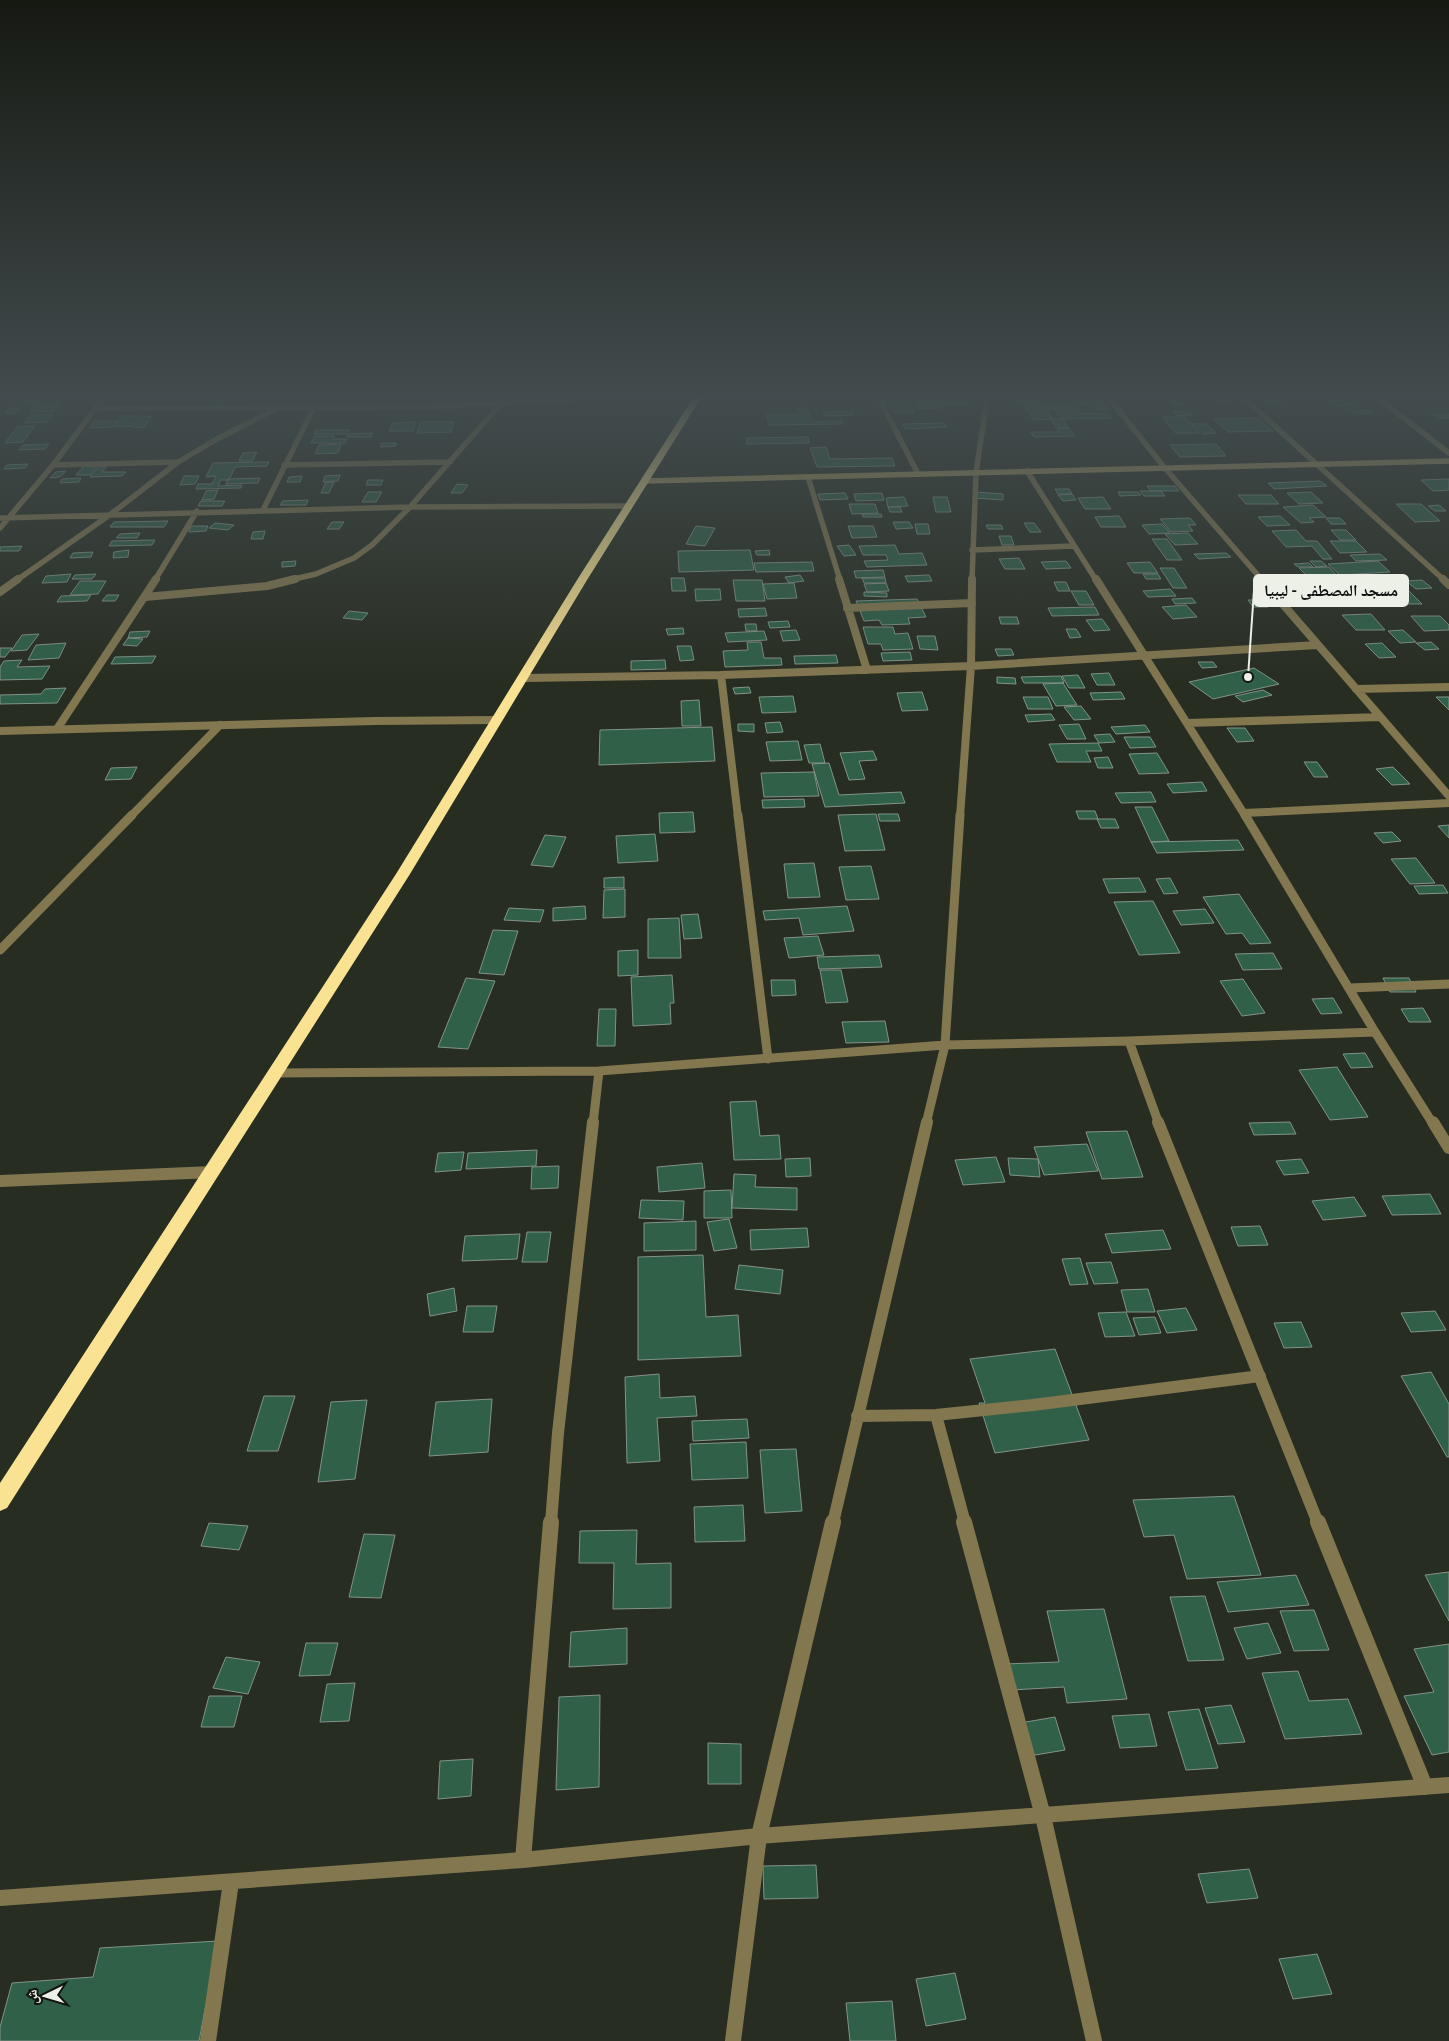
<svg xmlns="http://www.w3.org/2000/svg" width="1449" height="2041" font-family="Georgia,'Noto Naskh Arabic',serif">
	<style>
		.building { fill: #306048; stroke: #829389 }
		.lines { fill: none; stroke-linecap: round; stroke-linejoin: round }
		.street-far4 { stroke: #837750; stroke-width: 5.5 }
		.street-far3 { stroke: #837750; stroke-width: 8 }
		.street-far2 { stroke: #837750; stroke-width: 9 }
		.street-far1 { stroke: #837750; stroke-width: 12 }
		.street { stroke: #837750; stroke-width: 16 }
		.secondary { stroke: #b5a262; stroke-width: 5.5 }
		.highway { fill: #fae293; fill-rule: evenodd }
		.leader { fill: none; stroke: #ecf0e7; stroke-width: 2 }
		.callout-dot { fill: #ecf0e7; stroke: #12150f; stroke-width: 2 }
		.callout { fill: #ecf0e7; stroke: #ecf0e7; stroke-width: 2 }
		.callout-label { font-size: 16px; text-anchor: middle; font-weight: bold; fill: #111 }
	</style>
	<rect width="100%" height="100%" fill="#282d21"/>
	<path class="building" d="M30 398H42L37 404H24Z
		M214 398H233L232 401 213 402Z
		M914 398H966L970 404 941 405 943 408 919 409Z
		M1014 398H1038L1041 402H1017Z
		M1072 398H1099L1104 404 1074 405 1081 414 1107 413 1111 418 1062 419 1054 409H1046L1053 419 1034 420 1023 404 1076 403Z
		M1210 398H1229L1232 401H1213Z
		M1169 399H1179L1184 405H1174Z
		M1280 399 1285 404H1271L1266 400Z
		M1349 400 1356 405 1335 406 1328 401Z
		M910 402 915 412H893L889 403Z
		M36 404H60L54 411 30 412Z
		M1092 405H1104L1108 409 1096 410Z
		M9 408H21L17 413H5Z
		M797 408H807L812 422 842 421 843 424 769 425 766 415 799 414Z
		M1365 410 1371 413 1355 414 1350 411Z
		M852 411 853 415 825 416 823 412Z
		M1188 411 1192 415 1177 416 1173 412Z
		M53 414 46 422 24 423 31 415Z
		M1433 414H1449V418H1438Z
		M121 416H140L134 426 114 427Z
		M151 416 145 427 135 428 142 417Z
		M1162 417H1185L1199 433H1176Z
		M1258 418 1273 431 1228 432 1214 419Z
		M1050 419H1062L1069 428H1057Z
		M94 421H117L113 427 90 428Z
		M416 422 413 431H389L393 423Z
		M421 422H454L451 432 417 433Z
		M944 423 947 427 906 429 903 424Z
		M1192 424H1206L1216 433 1203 434Z
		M35 426 23 442 5 443 17 427Z
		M1069 428 1075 436 1034 437 1031 432H1059L1057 429Z
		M316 430H349L347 434H314Z
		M372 433 371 437H347L349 434Z
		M315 436H334L333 439H347L345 443H311Z
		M808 437 809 443 747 444V438Z
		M381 443H396V446L381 447Z
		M49 444 45 449 19 450 23 445Z
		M341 444 338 453 315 454 319 445Z
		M1216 444 1226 456 1180 457 1170 445Z
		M826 447 830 459 892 458 895 466 817 467 810 448Z
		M257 452 252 461H239L243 453Z
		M269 462 267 466 235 467 229 480H221L218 486 242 485 241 488 196 489 198 484H212L216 476 206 477 213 463Z
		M28 464 25 468 4 469 7 465Z
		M97 465 90 475H76L84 466Z
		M99 466H107L102 472H126L122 476 90 477Z
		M66 471 60 477 50 478 56 472Z
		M340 475 338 481 323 482 325 476Z
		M184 476H199L195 484 180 485Z
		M302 476 300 482H287L289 477Z
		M81 478 79 482 60 483 62 479Z
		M260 478 258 483 226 484 228 479Z
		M1449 479V490L1433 491 1421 480Z
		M368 480H383L381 485H366Z
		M1320 481 1327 486 1274 489 1268 483Z
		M326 482H334L329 493H321Z
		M457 484 468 485 462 493H451Z
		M1147 486H1175L1179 491H1151Z
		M1055 489H1069L1072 494H1058Z
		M218 490 214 499 202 500 206 491Z
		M1140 491H1161L1165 496H1144Z
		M368 492H382L376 502H362Z
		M975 492 1003 494V500L974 498Z
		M1118 492H1138L1141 495 1120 496Z
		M1311 492 1323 503 1299 504 1287 493Z
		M845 493 848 499 820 500 818 494Z
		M882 493 884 500 856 501 854 494Z
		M1072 494 1076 500 1063 501 1058 495Z
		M1238 495H1271L1279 504H1246Z
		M904 497 908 506 888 507 886 498Z
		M933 497H947L951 512H936Z
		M1103 497 1111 509H1085L1078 498Z
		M308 500 306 505H280L283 501Z
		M201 501H225L222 506H198Z
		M849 504H875L878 513 852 514Z
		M1396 504H1421L1440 521 1415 522Z
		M1313 505 1326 517 1309 518 1314 522 1301 523 1283 507Z
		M1439 505 1446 511H1435L1428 506Z
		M888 507H900L902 512H890Z
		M862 514H881L882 517H863Z
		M1119 516 1126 527H1101L1095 517Z
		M1280 516 1290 525 1267 526 1258 517Z
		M1190 518 1196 525H1188L1193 531 1171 532 1160 519Z
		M1326 518H1340L1346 524H1331Z
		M168 521 164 527H110L114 522Z
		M332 522H344L339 529H327Z
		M893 522H909L913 528 896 529Z
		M215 523 234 525 228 530 209 528Z
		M1024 523H1034L1041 532H1030Z
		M915 524H928L930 534H917Z
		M1162 524 1170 533 1149 534 1142 525Z
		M986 525H1001L1003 529H988Z
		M191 526H208L206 531 189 532Z
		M696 526 715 528 705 546 686 544Z
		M848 526H873L877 537 852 538Z
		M1296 530 1306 541H1317L1332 559H1323L1312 546 1286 547 1272 531Z
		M1331 530H1346L1356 540H1340Z
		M265 531 263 539H251L253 532Z
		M140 533 137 538H116L120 534Z
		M1188 533 1198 544 1175 545 1165 534Z
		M999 536H1011L1014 545H1002Z
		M1152 539H1167L1182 560H1167Z
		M155 540 152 545 109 546 112 541Z
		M1330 541H1356L1367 552 1340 553Z
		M849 545 856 555 844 556 837 546Z
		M895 545 899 554 922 553 927 565 867 567 864 561 888 560 886 555H863L859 546Z
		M22 546 19 551H0V547Z
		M129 550 128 557 113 558 114 552Z
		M750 550 754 570 679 572 678 551Z
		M769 550 770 555H757L755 551Z
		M93 552 91 557 70 558 73 553Z
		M1226 553 1231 557 1199 559 1194 554Z
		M1380 554 1387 560 1356 561 1350 555Z
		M1019 558 1025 569H1005L999 559Z
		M296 561 295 566 282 567V562Z
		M1066 561 1071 568 1046 569 1041 562Z
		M1310 561H1321L1327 566 1316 567Z
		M1378 561 1390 572 1340 575 1328 564Z
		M812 562 814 571 756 572 754 563Z
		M1150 562 1158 573H1134L1127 563Z
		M1309 563 1313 567H1298L1294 564Z
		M1329 567 1339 578H1309L1299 568Z
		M1160 568H1174L1187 588H1173Z
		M883 570 885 577 856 578 854 571Z
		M71 574 67 582 42 583 46 576Z
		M96 574 92 579H72L75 575Z
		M1143 574H1158L1161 579H1146Z
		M800 575 804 581 789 583 785 577Z
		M929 575 932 581 908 582 905 576Z
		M671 578H684L686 591H672Z
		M862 578H885L886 583H864Z
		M733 580H762L765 601H736Z
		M1422 580 1432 588 1416 589 1406 581Z
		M80 581H106L98 594 70 595Z
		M1054 582H1066L1070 591H1058Z
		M794 583 797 598 767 599 763 584Z
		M886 583 889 591 867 592 864 584Z
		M695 589H720L721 600 696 601Z
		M1170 589 1176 596 1148 597 1143 591Z
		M1071 591H1086L1094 605H1079Z
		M1381 591H1409L1422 604H1394Z
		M864 592 887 593V597L864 596Z
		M91 595 87 601 57 602 61 596Z
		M107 595H119L115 601H102Z
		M1192 598 1196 603 1175 604 1172 599Z
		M917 599 926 617 908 618 910 624 882 625 879 620 864 621 856 601Z
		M1248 600H1264L1268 607H1253Z
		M1186 605 1197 617 1173 619 1162 607Z
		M1095 607 1099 615 1052 616 1048 608Z
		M765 608 767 616 739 617 738 609Z
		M349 611 368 613 362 620 343 618Z
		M1371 614 1385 630H1356L1342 615Z
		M1411 616H1440L1449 625V630L1424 631Z
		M999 617H1017L1019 624H1001Z
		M1102 619 1110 630 1094 631 1086 620Z
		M788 621 790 627 770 628 768 622Z
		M745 624H756L757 631H746Z
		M863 627H893L895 634 908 633 913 649 883 650 881 644H868Z
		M683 628 684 634 668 635 666 629Z
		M1066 629H1076L1081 637 1070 638Z
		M796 630 800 640 783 641 780 631Z
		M1403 630 1416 642 1400 643 1388 631Z
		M150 631 147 637 128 638 130 632Z
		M764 631 767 640 728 642 725 633Z
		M39 634 27 650 11 651 22 635Z
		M917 636H935L938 650 920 649Z
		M128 638 143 639 137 646 123 645Z
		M747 642H761L764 658H781L782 665 725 667 723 651 748 650Z
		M1431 642 1439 649 1425 650 1416 643Z
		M66 643 59 658 28 660 36 645Z
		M1382 643 1396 657 1379 658 1365 644Z
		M677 646H691L694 660 680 661Z
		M0 648H12L5 657H0Z
		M995 649H1011L1014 655 998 656Z
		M910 652 912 660 883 661 881 653Z
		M836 655 838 663 795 664 794 656Z
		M156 656 152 663 111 664 115 657Z
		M22 660 17 667 50 666 42 679 0 680V667L4 661Z
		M665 660 666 669 631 670V661Z
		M1198 662H1213L1217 667 1202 668Z
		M1254 668 1279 684 1213 699 1189 682Z
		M1109 673 1115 685H1097L1091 674Z
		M1078 675 1085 688H1069L1062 676Z
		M1061 676 1064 683H1024L1021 677Z
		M997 677 1015 678 1016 684 997 683Z
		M1063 683 1077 705 1056 706 1043 684Z
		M749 687 751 693 735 694 733 688Z
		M66 688 57 703 0 704V695L41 694 45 689Z
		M1263 690 1272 695 1243 702 1235 696Z
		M922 692 928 710 902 711 897 693Z
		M1121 692 1125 699 1093 700 1090 693Z
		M793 696 796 712 762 713 759 697Z
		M1023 697H1048L1053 709H1028Z
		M1436 697H1449V710Z
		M699 700 701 726H682L681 701Z
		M1081 706 1091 719 1074 720 1064 707Z
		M1051 714 1055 720 1028 722 1025 715Z
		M780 722 783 732 767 733 765 723Z
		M738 724H754V732L738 731Z
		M1079 724 1086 739H1067L1059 725Z
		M1145 725 1150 732 1116 734 1111 727Z
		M712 727 715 761 599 765 600 730Z
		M1227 728H1245L1254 741 1237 742Z
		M1110 734 1115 742 1099 743 1094 735Z
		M1124 737H1150L1156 747 1130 748Z
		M798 741 802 760 770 761 766 742Z
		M1098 743 1102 751H1086L1091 762H1057L1049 744Z
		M820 744 825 763H809L804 745Z
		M873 751 877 760 859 761 865 779 849 780 840 753Z
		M1157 753 1169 773 1139 774 1129 754Z
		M1108 757 1113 768H1098L1094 758Z
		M1304 762H1317L1328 777H1314Z
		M829 763 839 795 901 792 905 803 825 807 812 764Z
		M137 767 131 779 105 780 111 768Z
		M1393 767 1410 784 1392 785 1376 769Z
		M814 772 819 796 764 797 761 773Z
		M1202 782 1207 791 1173 793 1167 784Z
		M1151 792 1156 802 1121 803 1115 793Z
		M804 799 805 807 763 808 762 800Z
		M1135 807H1152L1169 841 1151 842Z
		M1076 811H1095L1098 819H1079Z
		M693 812 695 832 660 833 659 813Z
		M876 814 885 850 845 851 838 815Z
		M878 814H898L900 821H880Z
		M1097 819H1115L1119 828H1101Z
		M1449 825V838L1438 826Z
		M1392 832 1401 841 1383 843 1374 833Z
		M655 834 658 861 618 863 616 836Z
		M545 835 566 837 553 867 531 865Z
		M1238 840 1244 850 1157 853 1151 842Z
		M1416 858 1435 883 1410 884 1391 859Z
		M814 863 820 897 788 898 784 864Z
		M871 866 879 899 846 900 839 867Z
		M624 877V888H604V878Z
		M1139 878 1146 892 1109 893 1103 879Z
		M1170 878 1178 893 1164 894 1156 879Z
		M1443 885 1448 893 1419 894 1414 886Z
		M625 889V917L603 918 604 890Z
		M1239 894 1271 943 1250 944 1242 933 1226 934 1203 897Z
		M1153 901 1180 953 1139 955 1114 902Z
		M585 906 586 919 553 921V908Z
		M847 906 854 931 803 935 799 918 765 920 763 911Z
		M509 908 544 910 540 922 504 920Z
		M1205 909 1214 923 1181 925 1173 911Z
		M698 914 702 938 684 939 681 915Z
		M679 918 681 958H648V919Z
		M493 930 518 931 504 975 479 973Z
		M818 936 824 955 789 958 784 938Z
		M638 950V975L618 976V951Z
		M1273 953 1282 969 1243 970 1235 954Z
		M879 955 882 967 819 969 817 957Z
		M820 970H841L848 1002 826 1003Z
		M672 975 674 1003H670L671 1024 633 1026 631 977Z
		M466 978 495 981 468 1049 438 1047Z
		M1383 978H1409L1416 992H1390Z
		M1243 979 1265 1013 1242 1016 1220 981Z
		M771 980H795L796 995 772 996Z
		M1333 998 1342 1013 1321 1014 1312 999Z
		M1423 1008 1431 1022H1409L1401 1009Z
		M599 1009H616L615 1046H597Z
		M885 1021 889 1042 846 1043 842 1022Z
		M1365 1053 1373 1067 1351 1068 1343 1054Z
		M1337 1067 1368 1117 1330 1120 1299 1070Z
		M756 1101 760 1136 779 1135 781 1159 734 1160 730 1102Z
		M1290 1122 1296 1134 1254 1135 1249 1123Z
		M1127 1131 1143 1177 1102 1179 1086 1132Z
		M1087 1144 1098 1171 1044 1175 1034 1147Z
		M537 1150 536 1166 466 1169 468 1153Z
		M464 1152 461 1170 435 1172 438 1153Z
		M996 1157 1005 1182 963 1185 955 1160Z
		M810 1158 811 1176 786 1177 785 1159Z
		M1008 1158 1038 1159 1040 1177 1010 1175Z
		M1301 1159 1309 1173 1284 1175 1276 1161Z
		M702 1163 705 1188 659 1192 657 1167Z
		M559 1166 558 1188 531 1189 532 1167Z
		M734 1174 756 1175 755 1187 797 1188V1210L732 1208Z
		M731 1190 732 1218H704V1191Z
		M1430 1194 1441 1214 1392 1215 1382 1196Z
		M1354 1197 1366 1216 1323 1220 1312 1201Z
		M641 1200 684 1201 683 1220 639 1218Z
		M729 1219 737 1248 714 1251 707 1222Z
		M696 1221V1250L644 1251V1223Z
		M1260 1226 1268 1245 1238 1246 1231 1227Z
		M807 1228 809 1247 751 1250 750 1230Z
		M1163 1230 1171 1249 1112 1253 1105 1234Z
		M527 1232H551L547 1262H522Z
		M520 1234 517 1259 462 1261 465 1236Z
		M703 1255 706 1317 738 1315 741 1356 638 1360V1257Z
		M1080 1258 1088 1284 1070 1285 1062 1259Z
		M1111 1262 1118 1283 1094 1284 1086 1263Z
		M739 1265 783 1270 780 1294 735 1289Z
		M454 1288 457 1311 430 1316 427 1294Z
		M1148 1289 1155 1312H1127L1121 1290Z
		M467 1306H497L493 1332H463Z
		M1186 1308 1197 1330 1167 1333 1157 1311Z
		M1435 1311 1446 1330 1411 1332 1401 1313Z
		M1126 1312 1135 1336 1105 1337 1098 1313Z
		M1155 1317 1161 1333 1139 1335 1133 1318Z
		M1301 1322 1312 1347 1284 1348 1274 1323Z
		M1055 1349 1089 1440 995 1453 979 1403H985L970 1359Z
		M1431 1372 1449 1404V1457H1447L1401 1376Z
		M659 1374 660 1398 695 1396 697 1416 657 1418 660 1461 627 1463 625 1377Z
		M264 1396H295L278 1451H247Z
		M492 1399 488 1452 429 1456 436 1402Z
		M367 1400 355 1479 318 1482 331 1402Z
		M747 1419 749 1438 693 1441 692 1421Z
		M746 1442 748 1478 692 1480 690 1444Z
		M796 1449 802 1511 765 1513 760 1450Z
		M1234 1496 1261 1575 1187 1579 1174 1535 1144 1537 1133 1500Z
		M743 1505 745 1541 695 1542 694 1507Z
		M209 1523 248 1526 239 1550 201 1546Z
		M637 1530 636 1564 671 1563V1608L613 1609 614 1563H579L580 1531Z
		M364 1534 395 1535 381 1598 349 1597Z
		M1449 1572V1621L1425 1575Z
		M1296 1575 1309 1605 1228 1612 1217 1582Z
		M1205 1596 1224 1660 1188 1661 1170 1597Z
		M1104 1609 1127 1699 1067 1703 1064 1687 1011 1690 1005 1664 1059 1662 1047 1611Z
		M1314 1610 1329 1650 1294 1651 1280 1611Z
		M1268 1623 1281 1653 1247 1659 1234 1628Z
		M627 1628V1664L569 1667 571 1632Z
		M306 1643H338L330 1675 299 1676Z
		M1449 1644V1752L1432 1755 1404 1696 1434 1692 1414 1649Z
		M226 1657 260 1662 248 1694 213 1688Z
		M1298 1671 1309 1701 1348 1699 1362 1734 1285 1739 1262 1673Z
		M355 1683 349 1721 320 1722 327 1684Z
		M600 1695 599 1787 556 1790 559 1697Z
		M209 1696H242L234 1727H201Z
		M1231 1705 1245 1742 1218 1744 1205 1708Z
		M1199 1709 1218 1768 1186 1770 1168 1712Z
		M1149 1714 1157 1746 1120 1748 1112 1716Z
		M1055 1717 1065 1750 1029 1756 1020 1723Z
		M708 1743 741 1744V1784H708Z
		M473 1759 471 1796 438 1799 440 1761Z
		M816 1865 818 1898 764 1899 763 1866Z
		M1249 1869 1258 1898 1207 1903 1198 1874Z
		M218 1941 199 2041H0V2027L12 1983 93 1977 100 1948Z
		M1317 1954 1332 1994 1293 1999 1279 1959Z
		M955 1973 966 2019 926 2026 916 1979Z
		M892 2001 896 2041H850L846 2003Z"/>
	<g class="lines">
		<path class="street-far4" d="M879 398 918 474
			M1109 398 1164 467 1262 580
			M1244 398 1444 580
			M1378 398 1449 453
			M96 408 426 407 581 398
			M53 465 178 462
			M284 465 450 462
			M1027 471 1096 580
			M808 477 840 580
			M263 510 314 407
			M0 518 410 507 630 506
			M0 528 53 465 103 398
			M972 550 1073 546
			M17 580 111 514 178 462 217 439 276 409
			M155 580 197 511
			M290 580 316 574 354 558 372 545 410 507 502 402
			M972 580 976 473 987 398"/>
		<path class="street-far3" d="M839 579 867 670
			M1096 579 1246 817
			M1261 579 1449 796
			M1443 579 1449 585
			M0 592 18 579
			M145 597 267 586 295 579
			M847 608 972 603
			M721 675 738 817
			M524 678 721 675 971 666 1317 645
			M1356 689 1449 687
			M1188 723 1380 717
			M57 729 156 579
			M0 731 374 721 497 720
			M1244 813 1449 803
			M130 817 220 725
			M960 817 971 666 972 579"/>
		<path class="street-far2" d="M738 815 768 1059
			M1245 815 1375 1032 1433 1124
			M0 950 132 815
			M1350 988 1449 984
			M1129 1041 1159 1124
			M275 1073 599 1071 945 1045 1129 1041 1375 1032
			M593 1124 599 1071
			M926 1124 945 1045 960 815"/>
		<path class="street-far1" d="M1158 1122 1318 1523
			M1433 1122 1449 1148
			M0 1181 213 1172
			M936 1415 965 1523
			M857 1416 936 1415 1033 1405 1260 1376
			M551 1523 558 1433 593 1122
			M833 1523 927 1122"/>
		<path class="street" d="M964 1522 1043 1816 1094 2041
			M1318 1522 1425 1787
			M523 1860 551 1522
			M0 1898 523 1860 759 1836 1449 1785
			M208 2041 231 1882
			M733 2041 759 1836 833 1522"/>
		<path class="secondary" d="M646 481 1449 461"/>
		<path class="highway" d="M693 398H701L587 580 410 874 7 1508 0 1511V1483L396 874 577 580Z"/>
	</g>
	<linearGradient id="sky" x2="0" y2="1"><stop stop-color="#161912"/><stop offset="0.58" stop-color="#424c4e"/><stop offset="1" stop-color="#424c4e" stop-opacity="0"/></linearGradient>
	<rect width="1449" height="684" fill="url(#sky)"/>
	<path class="leader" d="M1248 677L1254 590"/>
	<circle class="callout-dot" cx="1248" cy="677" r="5"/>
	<rect class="callout" x="1254" y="575" width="154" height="31" rx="5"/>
	<g class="callout-label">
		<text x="1331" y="596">مسجد المصطفى - ليبيا</text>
	</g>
	<g transform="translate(45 1996) rotate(265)" stroke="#12150f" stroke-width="4" paint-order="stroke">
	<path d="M0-4L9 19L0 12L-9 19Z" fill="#ecf0e7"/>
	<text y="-8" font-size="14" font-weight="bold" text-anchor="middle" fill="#ecf0e7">ش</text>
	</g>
</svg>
